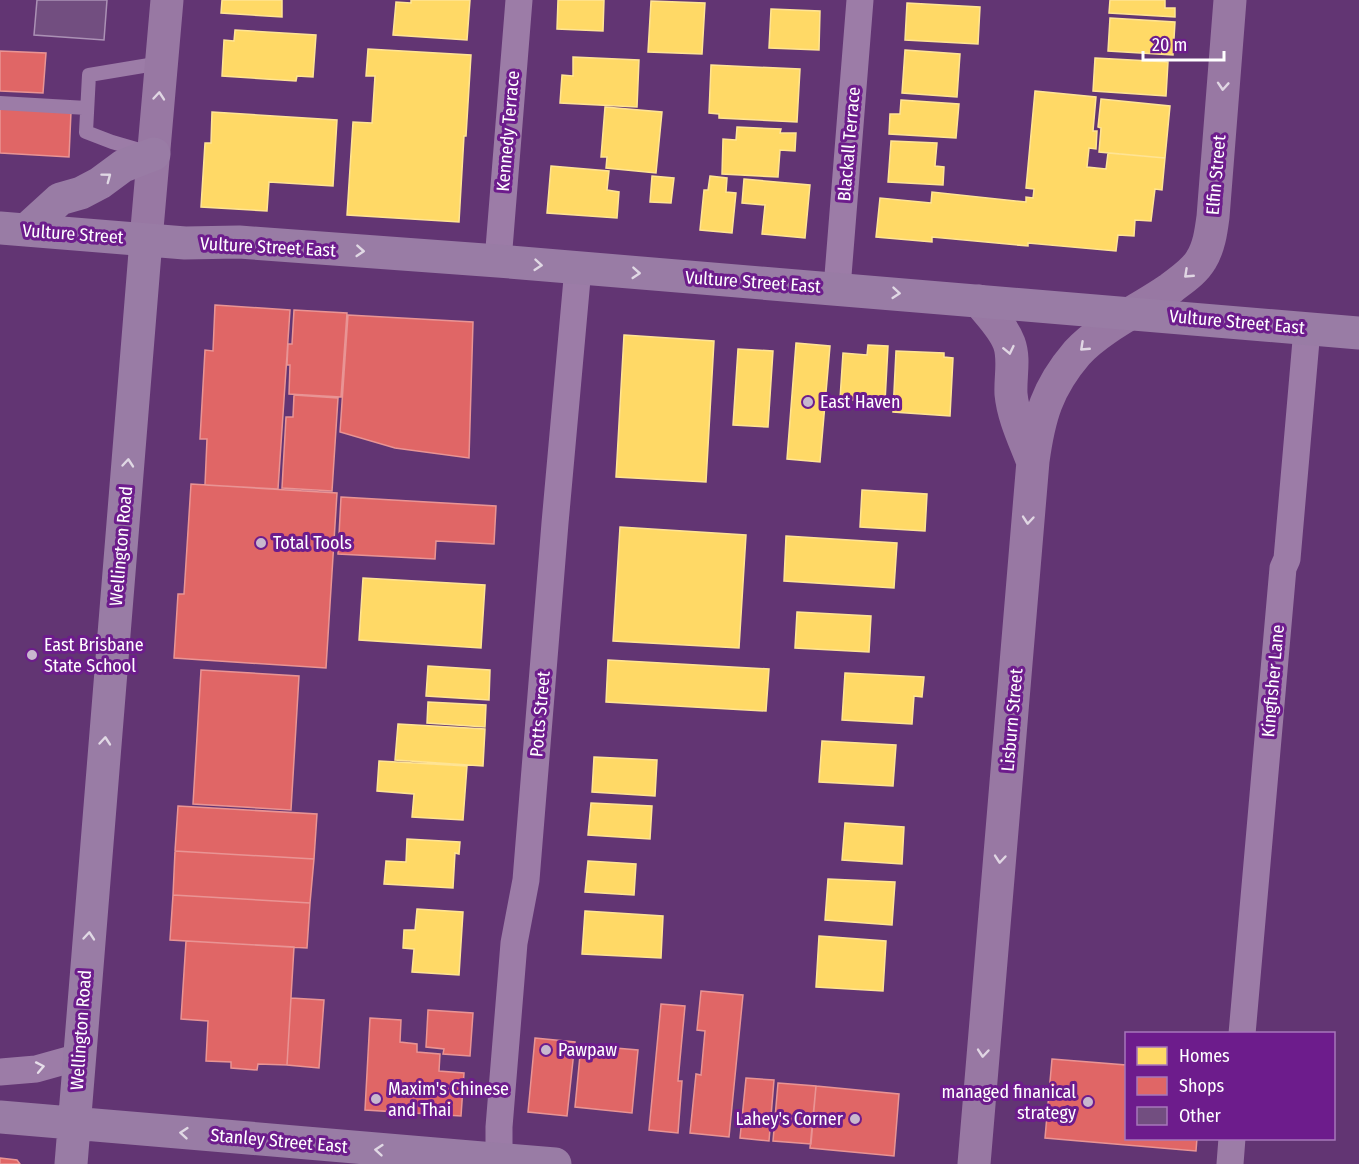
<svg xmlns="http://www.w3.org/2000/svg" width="1359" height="1164" font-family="'Fira Sans Condensed',sans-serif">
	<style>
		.homes { fill: #ffd966; stroke: #ffe494; stroke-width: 1.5 }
		.shops { fill: #e06666; stroke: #e99494; stroke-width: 1.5 }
		.building { fill: #724e80; stroke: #ab91b5; stroke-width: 1.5 }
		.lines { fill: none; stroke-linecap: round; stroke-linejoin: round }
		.service { stroke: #9c7ca7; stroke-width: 14 }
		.minor { stroke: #9c7ca7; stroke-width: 27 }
		.secondary { stroke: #9878a3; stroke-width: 33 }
		.primary { stroke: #997ca5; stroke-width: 33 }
		.oneway { stroke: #e0d6e3 }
		.oneway2 { stroke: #e0d8e4 }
		.oneway3 { stroke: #e6dee9 }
		.poi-dot { fill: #c8b8ce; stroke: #6d1c8c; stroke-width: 2 }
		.labels { text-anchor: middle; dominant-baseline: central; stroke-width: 6; stroke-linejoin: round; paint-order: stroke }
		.street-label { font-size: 18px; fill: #fff; stroke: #6d1c8c }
		.poi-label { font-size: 18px; fill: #fff; stroke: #6d1c8c; text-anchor: start }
	</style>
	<rect width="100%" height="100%" fill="#623573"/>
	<path class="homes" d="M222 0H282V17L221 13Z
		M411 0H470L467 40 393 35 396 2 411 3Z
		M558 0H604L603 31 557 29Z
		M1110 0H1165V8H1175V17L1109 13Z
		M651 1 705 3 702 54 648 52Z
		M907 3 980 7 978 44 905 40Z
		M771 9 820 11 819 50 769 48Z
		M1110 18 1175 22 1173 55 1108 51Z
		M235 30 316 35 313 77 297 76 296 81 222 76 224 40 234 41Z
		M368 49 471 55 466 136H464L459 222 347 215 353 122 372 123 375 76H366Z
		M905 50 960 54 957 97 902 93Z
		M573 57 639 60 637 107 560 103 562 75 573 76Z
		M1095 58 1168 62 1166 96 1093 91Z
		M711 65 800 69 797 122 719 118V114L709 113Z
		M1035 91 1096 97 1093 131H1097L1096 149 1089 148 1087 167 1106 169 1108 153 1165 158 1162 190 1155 189 1151 221 1135 220 1134 236 1118 235 1116 251 1028 243V246L932 237V242L876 237 880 198 931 203 932 192 1026 202V197L1033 198 1034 189 1026 188Z
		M1101 99 1170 106 1165 158 1099 152 1101 128 1098 127Z
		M901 100 959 104 956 138 889 134 890 114H900Z
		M605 107 662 112 656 173 606 168 607 157H601Z
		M212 112 337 120 333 186 269 182 267 211 201 207 205 143H211Z
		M737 127 781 129 780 133H796L795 151 780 150 778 177 722 174 723 139 736 140Z
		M891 141 937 143 935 166 944 167 943 185 888 182Z
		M551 166 609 171 607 190 619 192 617 218 547 213Z
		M652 176 674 178 671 203 650 202Z
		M710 176 727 178 726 192 736 193 732 233 700 230 704 190H708Z
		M744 179 810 185 805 238 762 234 765 205 742 203Z
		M624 335 714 341 706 482 616 477Z
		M796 343 830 346 820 462 787 459Z
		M868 345 888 346 885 402 840 399 843 353 867 355Z
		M738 349 773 351 768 427 733 425Z
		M896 351 944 353V357L953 358 950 416 893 412Z
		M862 490 927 494 925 531 860 527Z
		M620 527 746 535 739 648 613 641Z
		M786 536 897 543 894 588 784 581Z
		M363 578 485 585 481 648 359 640Z
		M797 612 871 616 869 652 795 648Z
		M608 660 769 669 766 711 606 702Z
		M428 666 490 670 489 700 426 696Z
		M845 673 924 677 922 697 914 696 912 724 842 720Z
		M428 702 486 705 485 727 427 723Z
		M398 724 485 729 483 766 395 760Z
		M822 741 896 745 893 786 819 782Z
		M594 757 657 760 655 796 592 792Z
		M379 761 467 766 463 820 412 817 414 794 377 791Z
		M591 803 652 806 650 839 588 835Z
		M845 823 904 827 902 864 842 860Z
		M407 839 460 842 459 854 455 853 453 888 384 884 386 861 406 862Z
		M588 861 636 864 634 895 585 892Z
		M828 879 895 882 892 925 825 920Z
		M417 909 463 912 459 975 412 972 414 949 403 948 404 930H415Z
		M585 911 663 916 661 958 582 954Z
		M819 936 886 941 883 991 816 987Z"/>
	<path class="shops" d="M0 51 46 53 43 93 0 91Z
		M0 108 71 112 69 157 0 153Z
		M0 108 71 112 69 157 0 153Z
		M215 305 290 310 278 489 205 485 207 439H200L205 350 213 351Z
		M294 310 347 313 341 397 289 394 290 365H287L288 344H292Z
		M348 315 473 322 469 458 395 448 340 432Z
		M294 395 338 398 332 491 282 488 286 417H293Z
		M191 484 337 493 326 668 174 658 178 594H184Z
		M341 497 496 506 494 544 436 541 435 559 338 554Z
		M201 670 299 676 291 810 193 804Z
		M178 806 317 814 314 859 175 851Z
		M175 851 314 859 310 903 173 895Z
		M173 895 310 903 307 948 170 940Z
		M186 941 294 947 287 1065 258 1064 257 1070 231 1068V1062L206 1061 208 1021 181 1019Z
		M701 991 743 995 729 1137 690 1133 696 1074 701 1075 705 1031 697 1030Z
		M291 998 324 1000 319 1068 287 1065Z
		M661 1004 685 1006 678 1081H682L678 1133 649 1130Z
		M428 1010 473 1013 470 1056 443 1054 444 1049 426 1047Z
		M370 1018 401 1020 400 1042 417 1044V1052L440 1054 439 1071 464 1073 461 1116 365 1110Z
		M535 1038 575 1042 567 1116 528 1112Z
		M581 1045 638 1050 632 1113 575 1107Z
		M1052 1059 1126 1065V1138H1197L1196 1151 1045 1138Z
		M746 1078 774 1080 769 1141 740 1138Z
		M778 1083 816 1086 811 1144 773 1141Z
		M816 1086 899 1094 894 1156 810 1148Z
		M0 1158 17 1160 20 1164H0Z"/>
	<path class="building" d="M37 0H107L104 40 34 35Z"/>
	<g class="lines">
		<path class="service" d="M0 103 87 108
			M143 151 112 142 86 132 89 75 161 63"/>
		<path class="minor" d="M498 261 519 0
			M837 288 860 0
			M1242 1034 1283 568 1287 559 1307 329
			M0 1072 36 1069 79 1057
			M499 1164V1127L514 943 526 880 555 523 578 268
			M1230 1164 1232 1138"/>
		<path class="secondary" d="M146 240 167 0
			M979 301C989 314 1003 327 1009 343 1015 359 1010 377 1011 394 1013 416 1024 439 1032 460
			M974 1164 1033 461C1039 417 1047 388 1077 353 1101 327 1141 309 1171 288 1181 280 1194 272 1201 260 1209 247 1211 232 1213 217L1230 0"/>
		<path class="primary" d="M0 228 185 243 239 242 498 261 1359 333
			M26 230 60 199 81 193 100 183 123 166 154 154
			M0 1117 555 1164
			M71 1164 146 240"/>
	</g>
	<defs><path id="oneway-chevron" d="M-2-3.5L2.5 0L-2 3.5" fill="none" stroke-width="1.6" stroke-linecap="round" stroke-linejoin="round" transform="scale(1.5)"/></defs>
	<g class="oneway">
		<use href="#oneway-chevron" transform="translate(1223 86) rotate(94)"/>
		<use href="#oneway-chevron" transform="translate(159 96) rotate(-85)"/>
		<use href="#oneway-chevron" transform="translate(1188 274) rotate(137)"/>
		<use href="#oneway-chevron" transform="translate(1084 347) rotate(137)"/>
		<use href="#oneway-chevron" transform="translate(1009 350) rotate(78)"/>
		<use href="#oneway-chevron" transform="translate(1028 520) rotate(95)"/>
		<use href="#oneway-chevron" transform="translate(1000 859) rotate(95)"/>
		<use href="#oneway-chevron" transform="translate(983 1053) rotate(95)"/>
	</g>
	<g class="oneway2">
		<use href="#oneway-chevron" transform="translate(107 177) rotate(-37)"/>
		<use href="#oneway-chevron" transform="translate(360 251) rotate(4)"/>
		<use href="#oneway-chevron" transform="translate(538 265) rotate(5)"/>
		<use href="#oneway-chevron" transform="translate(636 273) rotate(4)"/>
		<use href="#oneway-chevron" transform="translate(896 293) rotate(5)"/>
		<use href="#oneway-chevron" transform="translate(128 463) rotate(-85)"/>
		<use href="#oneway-chevron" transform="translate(105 741) rotate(-85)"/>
		<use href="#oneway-chevron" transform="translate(89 936) rotate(-85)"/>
		<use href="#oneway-chevron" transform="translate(184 1133) rotate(-175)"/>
		<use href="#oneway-chevron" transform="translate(379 1150) rotate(-175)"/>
	</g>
	<use class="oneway3" href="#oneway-chevron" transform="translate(40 1067) rotate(-11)"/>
	<g class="poi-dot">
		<circle cx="808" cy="402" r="6"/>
		<circle cx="261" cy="543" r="6"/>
		<circle cx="32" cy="655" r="6"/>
		<circle cx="546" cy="1050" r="6"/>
		<circle cx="376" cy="1099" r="6"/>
		<circle cx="1088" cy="1102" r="6"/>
		<circle cx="855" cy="1119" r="6"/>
	</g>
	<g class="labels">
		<g class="street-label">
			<text transform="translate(508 131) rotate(-85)">Kennedy Terrace</text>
			<text transform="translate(849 144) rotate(-85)">Blackall Terrace</text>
			<text transform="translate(1216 175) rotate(-85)">Elfin Street</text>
			<text transform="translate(73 234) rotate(4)">Vulture Street</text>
			<text transform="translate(268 247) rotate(3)">Vulture Street East</text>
			<text transform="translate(753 282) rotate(4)">Vulture Street East</text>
			<text transform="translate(1237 322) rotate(5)">Vulture Street East</text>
			<text transform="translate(121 546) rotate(-85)">Wellington Road</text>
			<text transform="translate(1273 681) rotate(-85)">Kingfisher Lane</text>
			<text transform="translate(540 714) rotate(-85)">Potts Street</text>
			<text transform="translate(1012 720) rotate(-85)">Lisburn Street</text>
			<text transform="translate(81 1030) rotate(-86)">Wellington Road</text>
			<text transform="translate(279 1141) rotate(5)">Stanley Street East</text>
		</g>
		<g class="poi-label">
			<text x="820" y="402">East Haven</text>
			<text x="273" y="543">Total Tools</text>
			<text x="44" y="645">East Brisbane<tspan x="44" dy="21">State School</tspan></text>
			<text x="558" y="1050">Pawpaw</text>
			<text x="388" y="1089">Maxim's Chinese<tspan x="388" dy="21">and Thai</tspan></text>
			<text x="1076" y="1092" text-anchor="end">managed finanical<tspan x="1076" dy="21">strategy</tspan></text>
			<text x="843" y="1119" text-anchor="end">Lahey's Corner</text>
		</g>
	</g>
	<rect x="1125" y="1032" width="210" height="108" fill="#6d1c8c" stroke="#a777ba" stroke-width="1.5"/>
	<rect x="1137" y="1047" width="30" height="18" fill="#ffd966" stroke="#a777ba" stroke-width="1.5"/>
	<text x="1179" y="1062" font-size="18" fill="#ffffff">Homes</text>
	<rect x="1137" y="1077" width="30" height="18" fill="#e06666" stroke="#a777ba" stroke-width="1.5"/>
	<text x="1179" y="1092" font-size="18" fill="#ffffff">Shops</text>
	<rect x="1137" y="1107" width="30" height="18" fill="#724e80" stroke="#a777ba" stroke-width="1.5"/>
	<text x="1179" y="1122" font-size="18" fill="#ffffff">Other</text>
	<path d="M1143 51v9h81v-9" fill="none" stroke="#ffffff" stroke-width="3"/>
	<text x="1152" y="51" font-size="18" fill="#ffffff" stroke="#6d1c8c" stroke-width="4.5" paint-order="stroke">20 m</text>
</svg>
